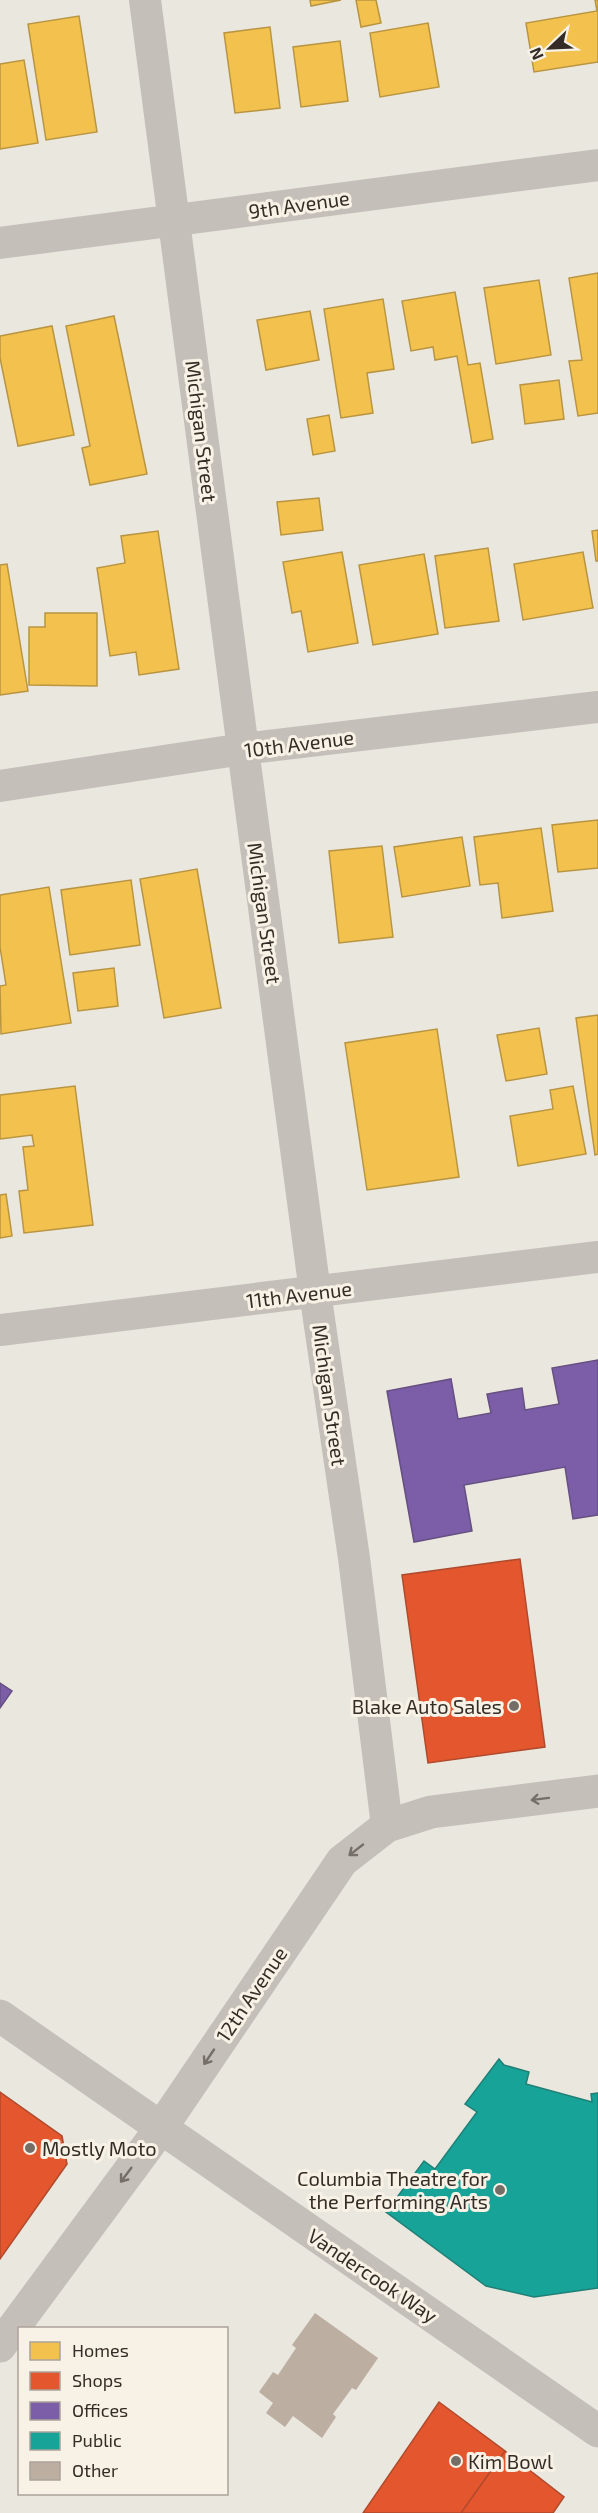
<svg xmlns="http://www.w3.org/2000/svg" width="598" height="2513" font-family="'Exo 2',sans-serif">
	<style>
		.homes { fill: #f2c14e; stroke: #b99542; stroke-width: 1.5 }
		.shops { fill: #e4572e; stroke: #af4a2c; stroke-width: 1.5 }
		.offices { fill: #7b5ea7; stroke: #664f81; stroke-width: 1.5 }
		.public { fill: #17a398; stroke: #208076; stroke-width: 1.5 }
		.building { fill: #bdaea2 }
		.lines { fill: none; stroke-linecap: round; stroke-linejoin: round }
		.minor { stroke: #c4bfb8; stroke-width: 32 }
		.tertiary { stroke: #c4bfb8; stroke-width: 33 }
		.oneway { stroke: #756f68 }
		.poi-dot { fill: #746e67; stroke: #f8f2e6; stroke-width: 2 }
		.labels { text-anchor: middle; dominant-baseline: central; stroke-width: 6; stroke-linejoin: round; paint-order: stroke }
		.street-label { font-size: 20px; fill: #342d27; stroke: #f8f2e6 }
		.poi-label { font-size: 20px; fill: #342d27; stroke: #f8f2e6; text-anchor: end }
	</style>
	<rect width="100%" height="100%" fill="#eae7df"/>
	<path class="homes" d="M310 0H341L311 6Z
		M356 0H376L381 23 361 27Z
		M595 0H598V62L534 72 526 23 597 11Z
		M79 16 97 132 46 140 28 24Z
		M428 23 439 87 380 97 370 33Z
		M270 27 280 108 235 113 224 33Z
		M340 41 348 101 301 107 293 47Z
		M24 60 38 143 0 149V64Z
		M598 273V413L578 416 569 361 582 360 569 278Z
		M539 280 551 355 496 364 484 288Z
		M455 292 468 365 480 363 493 439 472 443 457 356 435 360 433 347 411 351 402 301Z
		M383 299 394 369 367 373 373 413 341 418 324 309Z
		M310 311 319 360 266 370 257 320Z
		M114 316 147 474 90 485 82 448 90 446 66 326Z
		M52 326 74 435 18 446 0 358V336Z
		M559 380 564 419 525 424 520 385Z
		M329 415 335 451 313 455 307 419Z
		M319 498 323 530 281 535 277 502Z
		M598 530V561H596L592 531Z
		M158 531 179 669 139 675 136 652 110 656 97 568 125 563 121 536Z
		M488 548 499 621 445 628 435 556Z
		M342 552 358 643 308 652 301 611 292 613 283 562Z
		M583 552 593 608 523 620 514 564Z
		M424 554 438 634 373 645 359 565Z
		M7 564 28 691 0 695V565Z
		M45 613H97V686L29 685V627H45Z
		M598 820V868L558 872 552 825Z
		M541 828 553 911 502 918 498 883 480 885 474 837Z
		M462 837 470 886 402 897 394 847Z
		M382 846 393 937 339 943 329 851Z
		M197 869 221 1008 164 1018 140 879Z
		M131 880 140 945 70 955 61 890Z
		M49 887 71 1023 1 1034 0 986 6 985 0 947V895Z
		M114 968 118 1006 78 1011 73 973Z
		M598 1015V1154L595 1155 576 1018Z
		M539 1028 547 1074 506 1081 497 1035Z
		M437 1029 459 1177 367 1190 345 1043Z
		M75 1086 93 1225 24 1233 19 1191 28 1190 23 1147 34 1146 32 1135 0 1139V1095Z
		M573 1086 586 1154 518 1166 510 1116 553 1109 550 1090Z
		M6 1194 12 1236 0 1238V1195Z"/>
	<path class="shops" d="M520 1559 545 1747 428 1763 402 1575Z
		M0 2092 62 2136 67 2164 0 2259Z
		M439 2402 505 2451 461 2513H363Z
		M505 2451 564 2497 553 2513H461Z"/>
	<path class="offices" d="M598 1360V1515L573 1519 565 1467 464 1485 472 1531 414 1542 387 1391 451 1379 458 1419 491 1413 487 1394 522 1388 525 1410 559 1404 552 1368Z
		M0 1683 12 1691 0 1708Z"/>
	<path class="public" d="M499 2059 504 2065 529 2072 526 2084 592 2102 591 2094 598 2093V2288L534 2297 486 2286 386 2212 424 2161 435 2169 477 2112 465 2104Z"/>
	<path class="building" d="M315 2313 378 2358 356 2390 352 2388 333 2414 336 2417 322 2438 293 2416 285 2427 266 2413 273 2403 259 2392 273 2372 278 2375 296 2348 292 2345Z"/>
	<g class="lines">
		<path class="minor" d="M145 0 243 749 315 1292 354 1558 387 1826
			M0 243 598 165
			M0 786 243 749 598 707
			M0 1330 598 1257"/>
		<path class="tertiary" d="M0 2016 598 2431
			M0 2346 161 2128 342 1861 387 1826 431 1812 598 1791"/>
	</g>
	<defs><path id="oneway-shaft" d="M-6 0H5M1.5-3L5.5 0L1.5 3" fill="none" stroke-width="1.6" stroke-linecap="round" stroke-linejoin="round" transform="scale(1.5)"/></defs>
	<g class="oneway">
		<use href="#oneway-shaft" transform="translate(540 1799) rotate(173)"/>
		<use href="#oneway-shaft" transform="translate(356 1850) rotate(142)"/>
		<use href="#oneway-shaft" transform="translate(209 2057) rotate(124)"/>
		<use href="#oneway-shaft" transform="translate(126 2175) rotate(127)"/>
	</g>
	<g class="poi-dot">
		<circle cx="514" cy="1706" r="6"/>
		<circle cx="30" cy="2148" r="6"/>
		<circle cx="500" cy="2190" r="6"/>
		<circle cx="456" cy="2461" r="6"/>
	</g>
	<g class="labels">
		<g class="street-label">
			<text transform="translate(299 204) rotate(-8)">9th Avenue</text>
			<text transform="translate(202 431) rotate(83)">Michigan Street</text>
			<text transform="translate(299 743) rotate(-7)">10th Avenue</text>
			<text transform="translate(265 913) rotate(82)">Michigan Street</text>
			<text transform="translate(299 1294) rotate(-7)">11th Avenue</text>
			<text transform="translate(330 1395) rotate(82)">Michigan Street</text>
			<text transform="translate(251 1994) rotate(-56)">12th Avenue</text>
			<text transform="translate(373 2275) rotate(34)">Vandercook Way</text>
		</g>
		<g class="poi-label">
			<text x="502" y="1706">Blake Auto Sales</text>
			<text x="42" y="2148" text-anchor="start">Mostly Moto</text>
			<text x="488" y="2178">Columbia Theatre for<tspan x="488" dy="23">the Performing Arts</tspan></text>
			<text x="468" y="2461" text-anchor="start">Kim Bowl</text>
		</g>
	</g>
	<rect x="18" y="2327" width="210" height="168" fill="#f8f2e6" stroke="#aaa39a" stroke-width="1.5"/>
	<rect x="30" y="2342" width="30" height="18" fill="#f2c14e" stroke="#aaa39a" stroke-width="1.5"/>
	<text x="72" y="2357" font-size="18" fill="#342d27">Homes</text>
	<rect x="30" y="2372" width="30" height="18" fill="#e4572e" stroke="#aaa39a" stroke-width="1.5"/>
	<text x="72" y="2387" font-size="18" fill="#342d27">Shops</text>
	<rect x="30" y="2402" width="30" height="18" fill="#7b5ea7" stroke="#aaa39a" stroke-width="1.5"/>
	<text x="72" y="2417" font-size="18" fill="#342d27">Offices</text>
	<rect x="30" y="2432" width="30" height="18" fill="#17a398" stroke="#aaa39a" stroke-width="1.5"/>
	<text x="72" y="2447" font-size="18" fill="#342d27">Public</text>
	<rect x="30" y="2462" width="30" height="18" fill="#bdaea2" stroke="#aaa39a" stroke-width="1.5"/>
	<text x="72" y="2477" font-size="18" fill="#342d27">Other</text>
	<g transform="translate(550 48) rotate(247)" stroke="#f8f2e6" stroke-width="4.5" paint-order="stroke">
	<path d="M0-4.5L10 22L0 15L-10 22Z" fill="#342d27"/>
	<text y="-9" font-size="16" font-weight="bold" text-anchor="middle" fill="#342d27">N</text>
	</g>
</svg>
